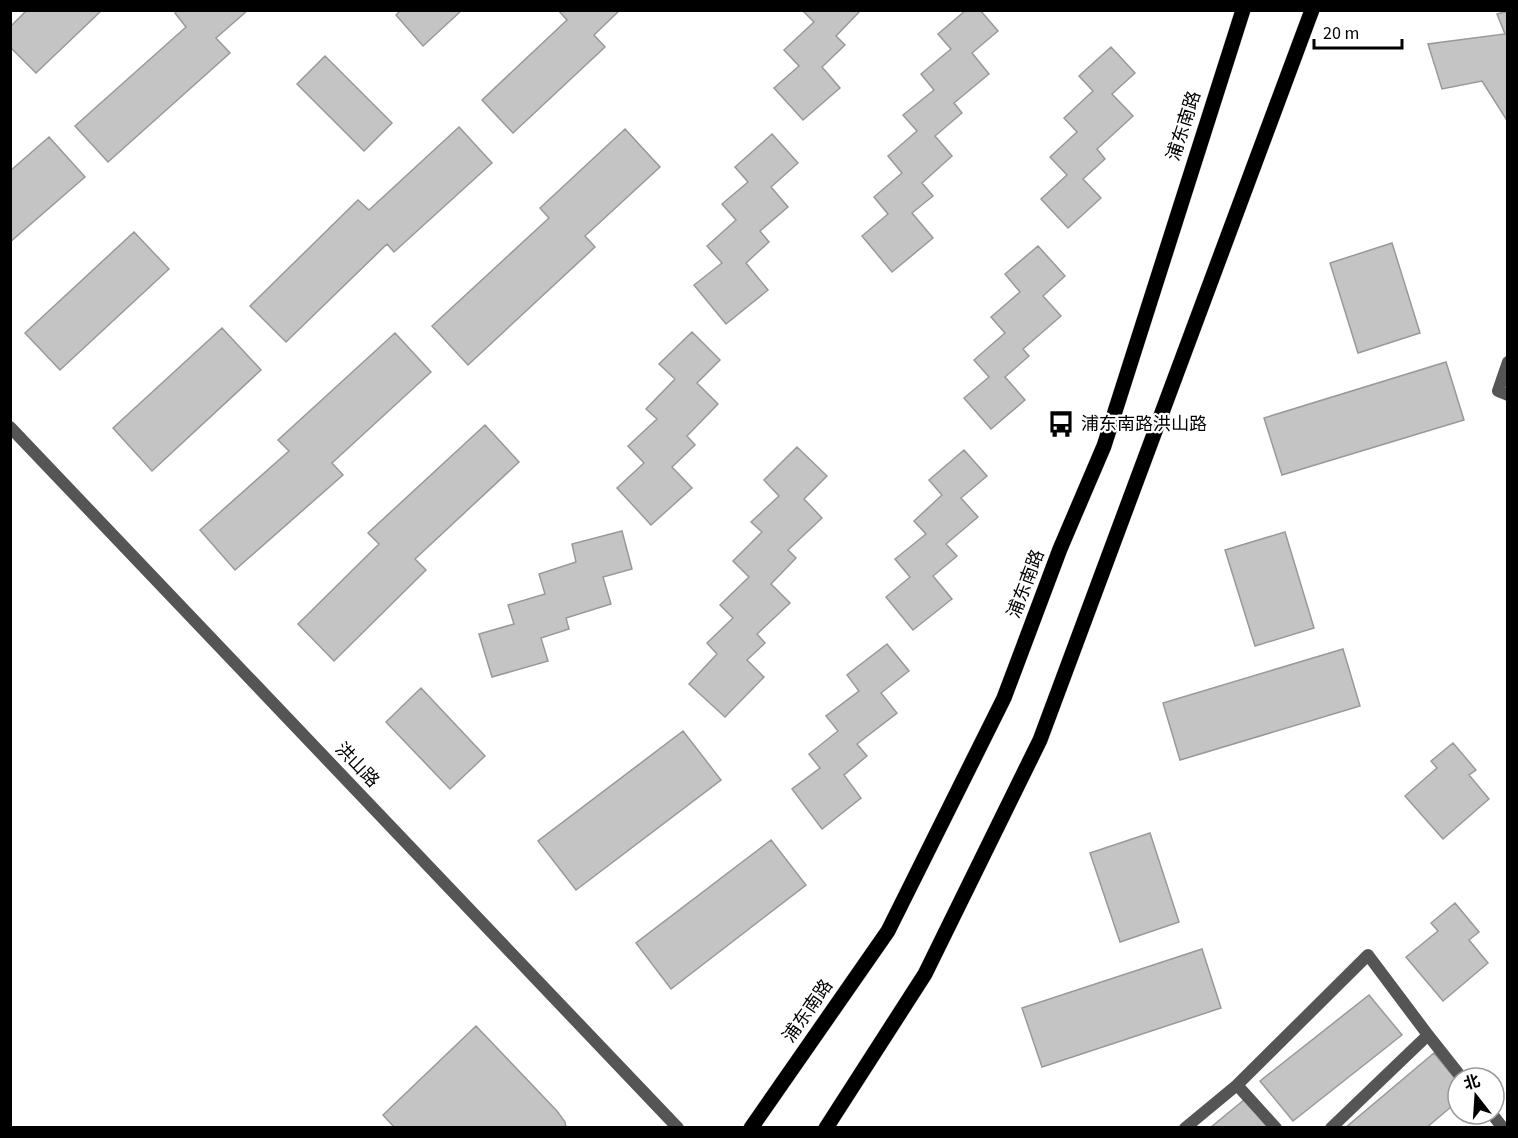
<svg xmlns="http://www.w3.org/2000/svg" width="1518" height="1138" font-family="'Source Sans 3','Noto Sans SC',sans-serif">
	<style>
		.building { fill: #c4c4c4; stroke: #999; stroke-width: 1.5 }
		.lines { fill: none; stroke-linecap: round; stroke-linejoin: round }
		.primary-casing { stroke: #dbdbdb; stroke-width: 16 }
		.lane { stroke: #555; stroke-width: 12 }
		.street { stroke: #555; stroke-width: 12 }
		.primary { stroke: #000; stroke-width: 15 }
		.labels { text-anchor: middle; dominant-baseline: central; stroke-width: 4.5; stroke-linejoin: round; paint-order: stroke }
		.street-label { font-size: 18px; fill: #000; stroke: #fff }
		.poi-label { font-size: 18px; fill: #000; stroke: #fff; text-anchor: start }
	</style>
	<rect width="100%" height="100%" fill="#fff"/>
	<path class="building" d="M27 10H102L36 73 10 47V27Z
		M178 10H248L216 38 230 53 108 162 75 126 186 27 175 13Z
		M401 10H462L423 46 396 15Z
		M558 10H620L594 35 605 47 513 133 482 100 567 20Z
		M802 10H861L836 36 845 45 822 67 840 88 803 120 774 88 799 66 784 50 814 22Z
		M966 10H980L998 31 972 53 989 74 954 103 962 113 935 136 952 156 922 183 933 196 912 213 933 238 892 272 862 236 888 214 874 197 902 173 888 156 917 131 903 115 934 90 921 74 951 49 938 34Z
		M1508 11V122L1482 81 1442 89 1428 44 1505 34 1497 14Z
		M1111 47 1135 73 1112 94 1133 116 1097 149 1105 159 1083 179 1101 198 1068 228 1041 199 1067 175 1050 157 1077 132 1064 118 1093 91 1079 76Z
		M325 56 392 123 364 151 297 84Z
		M459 127 492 163 394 252 387 244 286 342 250 306 358 200 369 210Z
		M625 129 660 167 585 236 595 247 468 365 432 326 549 218 540 208Z
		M772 134 798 163 771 187 788 207 760 231 769 242 746 263 768 290 726 324 694 285 722 263 707 246 736 220 722 204 748 182 735 167Z
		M49 137 85 177 10 242V171Z
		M134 232 169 269 60 370 25 333Z
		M1392 243 1420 333 1358 353 1330 263Z
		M1038 246 1065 276 1043 296 1061 316 1023 349 1029 356 1005 377 1025 400 991 429 964 398 989 377 974 360 1005 333 991 317 1020 292 1005 274Z
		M222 328 261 370 152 471 113 428Z
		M692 332 720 360 697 383 718 404 687 436 695 445 672 467 692 488 651 525 617 488 644 463 628 446 657 419 646 409 675 379 659 364Z
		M395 333 431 372 332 463 343 475 235 570 200 530 289 451 278 440Z
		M1446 362 1464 420 1282 475 1264 418Z
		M485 425 519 462 415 559 426 570 334 661 298 624 379 544 368 533Z
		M797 447 827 476 804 499 822 518 788 550 796 558 771 584 790 603 757 634 765 643 747 660 764 677 725 717 689 684 717 654 707 643 733 618 720 605 749 577 733 561 762 532 751 522 779 496 764 480Z
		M964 450 987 476 961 498 978 517 946 544 957 556 933 576 952 599 913 630 886 597 910 577 895 559 926 534 914 521 942 495 929 480Z
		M622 531 632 569 603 577 611 604 566 618 569 629 541 638 548 661 492 677 479 634 514 624 508 605 545 594 539 574 576 562 572 544Z
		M1285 532 1314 628 1255 646 1225 550Z
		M887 644 909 671 881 693 897 713 857 744 867 756 844 775 861 798 822 829 792 789 820 768 809 754 838 731 826 716 859 691 847 675Z
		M1343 649 1360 706 1180 760 1163 703Z
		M421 688 485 756 450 789 386 722Z
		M683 731 721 780 576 890 538 841Z
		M1453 743 1476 770 1469 775 1489 799 1443 839 1405 796 1437 768 1431 761Z
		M1150 833 1179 922 1120 942 1090 853Z
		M771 840 806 885 671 989 636 943Z
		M1455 903 1479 932 1469 940 1488 963 1443 1001 1406 957 1438 931 1431 923Z
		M1202 949 1221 1008 1042 1067 1022 1008Z
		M1369 995 1402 1035 1293 1121 1260 1081Z
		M476 1026 557 1111 565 1122 566 1128H395L383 1115Z
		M1434 1053 1458 1082V1101L1426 1128H1345Z
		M1245 1099 1268 1128H1210Z"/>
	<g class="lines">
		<defs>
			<path id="primary" d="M751 1128 888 931 1004 698 1060 549 1104 446 1243 10
				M826 1128 925 974 1040 740 1312 10"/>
		</defs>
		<use href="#primary" class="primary-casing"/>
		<path class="lane" d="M1508 362 1498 391 1508 395
			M1237 1085 1368 955 1428 1035
			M1492 1114 1503 1128
			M1185 1128 1237 1085 1276 1128
			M1331 1128 1428 1035 1462 1078"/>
		<path class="street" d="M10 427 678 1128"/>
		<use href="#primary" class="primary"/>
	</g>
	<defs>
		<symbol id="bus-bare" viewBox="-9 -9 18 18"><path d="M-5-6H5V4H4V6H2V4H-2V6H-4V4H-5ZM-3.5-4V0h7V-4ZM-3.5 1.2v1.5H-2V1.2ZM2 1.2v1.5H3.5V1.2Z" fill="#000" stroke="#fff" stroke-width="2.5" paint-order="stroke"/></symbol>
	</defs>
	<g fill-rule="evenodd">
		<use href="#bus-bare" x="1042" y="405" width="38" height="38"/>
	</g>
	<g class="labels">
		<g class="street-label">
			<text transform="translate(1184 126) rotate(-72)">浦东南路</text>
			<text transform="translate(1026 584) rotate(-69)">浦东南路</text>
			<text transform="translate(357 765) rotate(46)">洪山路</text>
			<text transform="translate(808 1011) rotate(-55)">浦东南路</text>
		</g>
		<g class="poi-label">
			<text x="1081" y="424">浦东南路洪山路</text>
		</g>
	</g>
	<rect width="1518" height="1138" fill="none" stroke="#000000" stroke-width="24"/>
	<g transform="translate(1476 1096) rotate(343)"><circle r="28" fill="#ffffff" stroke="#999999" stroke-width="1.5"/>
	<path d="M0-4.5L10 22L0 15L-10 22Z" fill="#000000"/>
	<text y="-9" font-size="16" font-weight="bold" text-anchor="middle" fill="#000000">北</text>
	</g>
	<path d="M1314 39v9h88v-9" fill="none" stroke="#000000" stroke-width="3"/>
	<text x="1323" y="39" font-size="18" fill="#000000" stroke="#ffffff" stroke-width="4.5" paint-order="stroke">20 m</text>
</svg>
